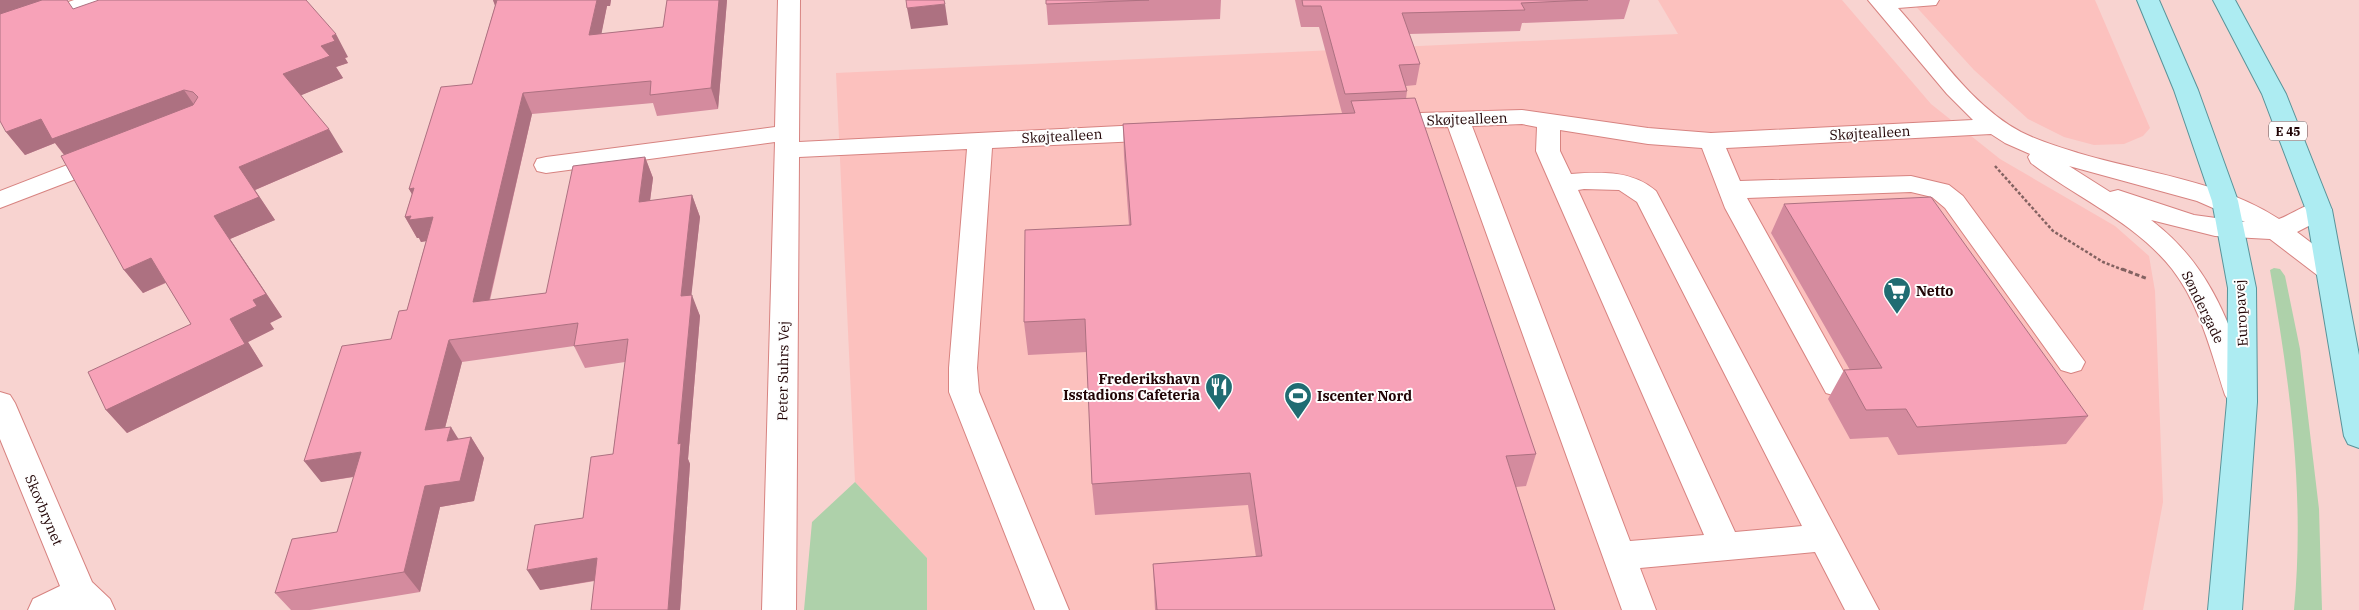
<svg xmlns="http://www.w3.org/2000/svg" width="2359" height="610" font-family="'IBM Plex Serif',serif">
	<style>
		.built { fill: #fcc1be }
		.green { fill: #aed1aa }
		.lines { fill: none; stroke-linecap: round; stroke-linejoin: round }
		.minor-casing { stroke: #d78380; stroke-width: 2 }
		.major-casing { stroke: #599399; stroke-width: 2 }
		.path-far1 { stroke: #836261; stroke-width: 2.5; stroke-dasharray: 3 2; stroke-linecap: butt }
		.path { stroke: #836261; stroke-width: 3; stroke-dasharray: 4.5 2.5; stroke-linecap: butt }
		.minor { fill: #fff; fill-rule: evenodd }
		.major { fill: #adecf2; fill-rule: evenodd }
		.wall { fill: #d48b9e }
		.shaded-wall { fill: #ad7181 }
		.building { fill: #f7a2b8; stroke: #ad7181 }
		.labels { text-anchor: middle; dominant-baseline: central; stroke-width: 4; stroke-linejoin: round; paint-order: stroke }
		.shield { fill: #fefefe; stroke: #634f50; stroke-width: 1 }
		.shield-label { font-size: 12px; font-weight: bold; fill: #210405 }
		.street-label { font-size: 14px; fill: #210405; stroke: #fefefe }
		.poi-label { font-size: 14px; font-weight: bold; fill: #210405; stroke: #fefefe; text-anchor: start }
	</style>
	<rect width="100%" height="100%" fill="#f8d3d0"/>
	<path class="built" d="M1658 0H1842L1931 104 2000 159 2115 226 2149 256 2155 291 2163 502 2143 610H927V558L855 482 836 73 1678 34Z
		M1910 0H2095L2150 128 2143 136 2124 144 2094 145 2064 137 2028 119 1974 70Z"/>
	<path class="green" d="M2274 268 2280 269 2285 276 2300 349 2319 509 2322 610H2294C2305 496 2290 382 2270 270Z
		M855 482 927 558V610H804L812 522Z"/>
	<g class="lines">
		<defs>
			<path id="minor" d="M74 0H106L103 5 0 40V26Z
				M778 0H800L799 142 1161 124 1169 127 1173 132 1169 137 1161 140 992 148 977 368 979 392 1069 610H1035L949 392V368L967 149 799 157 796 610H762L775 142 546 173 537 171 534 165 537 159 546 157 775 127Z
				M1868 0H1939L1936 5 1898 8C1937 51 1969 104 2021 132 2039 141 2059 147 2078 153 2145 173 2219 180 2279 219 2295 213 2310 199 2328 204L2332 210 2328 216 2297 232 2339 264 2343 271 2339 278 2330 280 2321 278 2270 239 2215 236 2151 220C2213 267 2229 325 2255 395L2250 403 2240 406 2230 403 2225 395C2211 352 2200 305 2172 269 2135 222 2077 198 2031 163L2028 157 2030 154 2005 143 1991 134 1726 148 1740 181 1911 176 1949 185 1963 196 2085 362 2081 370 2071 373 2061 370 1945 208 1932 197 1911 192 1747 198 1851 385 1846 393 1836 396 1826 393 1725 208 1702 148 1648 144 1560 130V151L1571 174C1601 172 1632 170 1656 191L1879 610H1845L1815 552 1640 568 1656 610H1622L1448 127 1386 128 1378 126 1374 121 1378 116 1386 114 1522 110 1648 128 1711 133 1973 120 1947 94ZM1522 124 1537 127 1536 151 1704 535 1630 541 1472 126ZM2069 166 2197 201 2245 222 2194 215 2118 190 2110 192ZM1584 189 1619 190 1637 202 1802 526 1735 532 1578 190Z
				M106 150 115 152 118 158 115 164 0 208V191Z
				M0 392 10 395 15 403 92 582 110 599 115 610H28L33 599 60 586 0 439Z"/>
			<path id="major" d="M2137 0H2159L2198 90 2238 201 2256 288 2257 402 2242 610H2208L2227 402 2228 288 2212 201 2174 90Z
				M2213 0H2235L2286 94 2332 210 2359 355V448L2348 444 2344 436 2306 210 2262 94Z"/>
		</defs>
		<use href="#minor" class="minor-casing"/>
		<use href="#major" class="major-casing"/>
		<path class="path-far1" d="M1995 166 2053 231 2103 262 2126 271"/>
		<path class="path" d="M2122 269 2148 279"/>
		<use href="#minor" class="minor"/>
		<use href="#major" class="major"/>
	</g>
	<path class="wall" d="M493 0H611L610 6H607L601 34 663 27 667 0H727L718 109 657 116 653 103 532 114 490 300 546 293 645 157 653 178 650 201 692 195 700 217 691 295 700 316 688 459 690 464 680 610H591L595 581 540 590 583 518 613 454 625 362 585 368 574 346 462 362 445 428 459 439 471 437 484 458 474 501 440 507 420 592 310 610H291L275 593 337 532 354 477 321 482 391 339 407 310 426 241 421 242 419 238H417L405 217 412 194 409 189 472 84 495 6Z
		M1046 0H1221L1220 19 1048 25Z
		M1295 0H1630L1624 19 1522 23 1520 31 1409 34 1420 64 1416 85 1406 86 1407 91 1406 99 1536 454 1526 486 1516 487 1555 610H1155L1153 564 1256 557 1248 505 1095 515 1092 484 1087 352 1028 355 1024 322 1129 225 1124 157 1123 124 1342 113 1319 27H1301Z
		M73 9 348 57 345 58 348 63 336 67 343 78 301 95 343 152 255 190 275 220 230 239 282 317 270 323 274 329 248 342 263 366 127 433 106 410 191 324 166 283 143 293 124 270 64 155 55 143 25 155 6 132Z
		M1784 204 2088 416 2066 444 1898 455 1888 437 1850 439 1828 399 1844 370H1850L1771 233Z"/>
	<path class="shaded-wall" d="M0 0H65L0 24Z
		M493 0H499L500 18Z
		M597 0H611L610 6H607L597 56 589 35Z
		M719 0H727L718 109 711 88Z
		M945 4 948 25 911 29 907 8Z
		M336 34 348 57 345 58 348 63 336 67 343 78 297 97 283 74 321 46 332 36Z
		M184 90 199 112 70 162 55 143 25 155 6 132 41 119Z
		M523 93 532 114 484 323 473 302Z
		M329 129 343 152 255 190 275 220 230 239 282 317 270 323 274 329 248 342 263 366 127 433 106 410 230 319 253 300 214 216 239 167Z
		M645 157 653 178 647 223 639 202Z
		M414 188 421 210 409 189Z
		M692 195 700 217 689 317 681 296Z
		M411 216 433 217 445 238 421 242 419 238H417L405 217Z
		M151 258 169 281 143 293 124 270Z
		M692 295 700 316 688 459 690 464 680 610H668L678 444Z
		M449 340 462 362 439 451 425 430Z
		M451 427 464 448 447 441Z
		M471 437 484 458 474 501 440 507 420 592 404 572 425 486Z
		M361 452 376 473 321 482 304 461Z
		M597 558 609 578 540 590 527 570Z"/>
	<path class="building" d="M42 0H67L73 9 99 0H306L336 34 332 36 335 41 321 46 330 56 283 74 329 129 239 167 259 197 214 216 266 294 253 300 257 306 230 319 245 344 106 410 88 372 191 324 151 258 124 270 61 156 193 105 198 97 193 92 184 90 52 139 41 119 6 132 0 121V14Z
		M497 0H597L589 35 663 27 667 0H719L711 88 650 95 651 81 523 93 473 302 546 293 573 166 645 157 639 202 692 195 681 296 692 295 678 444 681 443 668 610H591L597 558 527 570 535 525 583 518 591 457 613 454 628 339 574 346 578 323 449 340 425 430 451 427 447 441 471 437 460 481 425 486 404 572 275 593 292 539 337 532 361 452 304 461 342 346 391 339 399 311 407 310 433 217 409 220 411 216 405 217 414 188 409 189 441 87 472 84Z
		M906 0H944L945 4 907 8Z
		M1046 0H1149L1046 4Z
		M1302 0H1588L1521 3 1525 10 1402 13 1420 64 1399 65 1407 91 1345 94 1321 6H1303Z
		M1415 98 1536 454 1506 456 1555 610H1157L1153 564 1262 556 1250 473 1092 484 1085 319 1024 322 1025 230 1131 225 1123 124 1355 113 1351 101Z
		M1931 197 2088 416 1917 427 1906 409 1866 410 1844 370 1882 368 1784 204Z"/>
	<defs>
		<symbol id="supermarket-pin" viewBox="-11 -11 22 30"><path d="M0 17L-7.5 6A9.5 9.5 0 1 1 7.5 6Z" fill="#206c72" stroke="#fefefe"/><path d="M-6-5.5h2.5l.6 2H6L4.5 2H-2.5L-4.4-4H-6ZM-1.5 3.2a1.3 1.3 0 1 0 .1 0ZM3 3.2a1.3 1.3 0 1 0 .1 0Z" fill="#fff"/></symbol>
		<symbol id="restaurant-pin" viewBox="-11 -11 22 30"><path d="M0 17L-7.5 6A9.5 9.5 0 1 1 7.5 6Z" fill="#206c72" stroke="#fefefe"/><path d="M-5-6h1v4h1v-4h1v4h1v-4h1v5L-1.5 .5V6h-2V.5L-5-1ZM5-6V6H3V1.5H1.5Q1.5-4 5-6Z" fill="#fff"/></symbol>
		<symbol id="stadium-pin" viewBox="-11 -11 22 30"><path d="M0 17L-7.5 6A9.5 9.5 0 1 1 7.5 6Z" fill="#206c72" stroke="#fefefe"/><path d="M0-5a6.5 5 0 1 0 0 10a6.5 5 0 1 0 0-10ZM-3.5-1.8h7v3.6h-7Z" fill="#fff"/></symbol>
	</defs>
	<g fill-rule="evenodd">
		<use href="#supermarket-pin" x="1881" y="275" width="32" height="43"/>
		<use href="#restaurant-pin" x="1203" y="371" width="32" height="43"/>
		<use href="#stadium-pin" x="1282" y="380" width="32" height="43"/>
	</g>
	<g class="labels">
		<rect class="shield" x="2269" y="121.5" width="38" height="19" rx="4"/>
		<g class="shield-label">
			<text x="2288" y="131">E 45</text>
		</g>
		<g class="street-label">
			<text transform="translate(1467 119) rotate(-2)">Skøjtealleen</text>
			<text transform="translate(1870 133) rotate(-3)">Skøjtealleen</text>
			<text transform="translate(1062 136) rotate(-3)">Skøjtealleen</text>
			<text transform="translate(2203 307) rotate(64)">Søndergade</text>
			<text transform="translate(2241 313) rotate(-93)">Europavej</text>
			<text transform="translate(783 371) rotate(-89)">Peter Suhrs Vej</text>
			<text transform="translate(44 510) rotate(67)">Skovbrynet</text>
		</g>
		<g class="poi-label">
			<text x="1916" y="291">Netto</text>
			<text x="1200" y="379" text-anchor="end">Frederikshavn<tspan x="1200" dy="16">Isstadions Cafeteria</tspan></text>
			<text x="1317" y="396">Iscenter Nord</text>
		</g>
	</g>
</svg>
